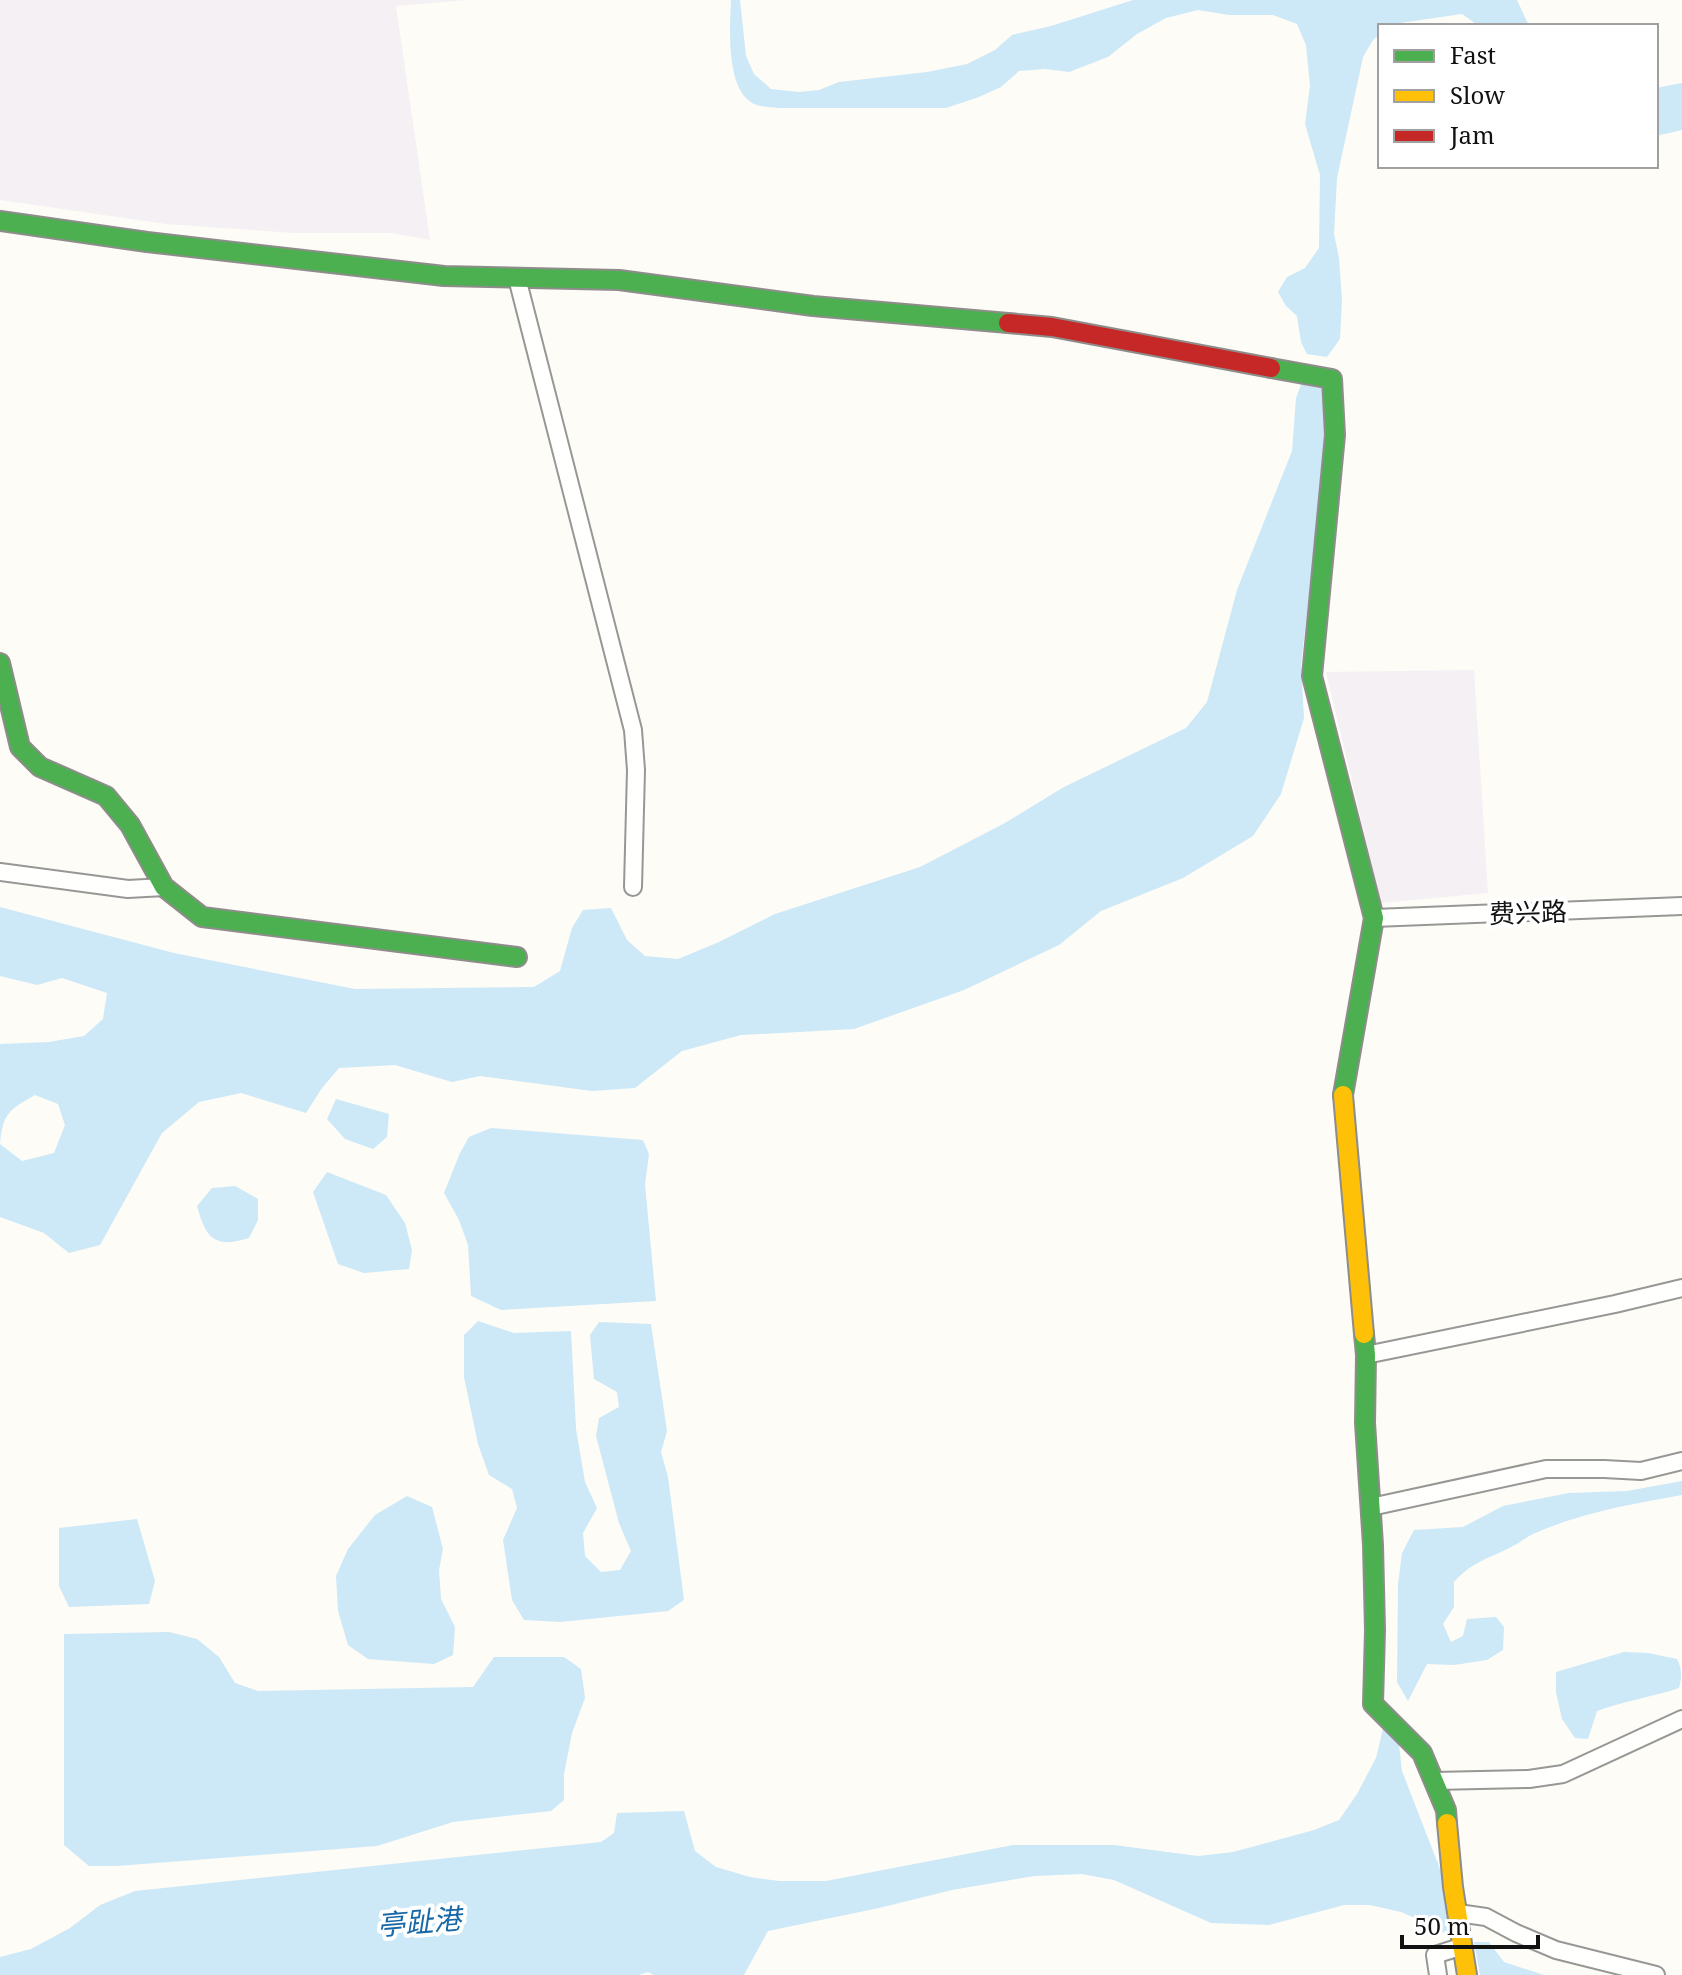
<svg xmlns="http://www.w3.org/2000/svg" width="1682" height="1975" font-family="'Noto Serif','Noto Sans SC',serif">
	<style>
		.industrial { fill: #f5f0f3 }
		.water { fill: #cde8f7; fill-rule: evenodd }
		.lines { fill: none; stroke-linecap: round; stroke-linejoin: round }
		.street-casing { stroke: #979795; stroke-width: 20 }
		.fast-casing { stroke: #8e8d8b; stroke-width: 22 }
		.slow-casing { stroke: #8e8d8b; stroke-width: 22 }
		.jam-casing { stroke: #8e8d8b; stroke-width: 22 }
		.street { stroke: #fffffe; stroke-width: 16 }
		.fast { stroke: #4caf50; stroke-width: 18 }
		.slow { stroke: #ffc107; stroke-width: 18 }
		.jam { stroke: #c62828; stroke-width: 18 }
		.labels { text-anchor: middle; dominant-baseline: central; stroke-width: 8; stroke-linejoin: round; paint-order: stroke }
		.street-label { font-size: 26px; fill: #111; stroke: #fff }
		.water-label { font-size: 28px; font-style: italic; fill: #1768a6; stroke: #fff }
	</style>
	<rect width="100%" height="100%" fill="#fdfcf7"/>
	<path class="industrial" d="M0 0H466L396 6 430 240 391 233H294L166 224 0 200Z
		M1474 670 1488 893 1381 903 1326 672Z"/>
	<path class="water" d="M731 0H740L746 56 754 74 771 89 799 92 819 90 839 82 927 72 967 64 995 50 1012 35 1051 26 1133 0H1517L1529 26H1479L1462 14 1393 24 1390 26H1380V34L1373 40 1363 57 1337 178 1334 234 1339 258 1342 301 1340 339 1327 357 1307 354 1301 342 1297 316 1286 306 1278 292 1287 277 1305 268 1319 248 1320 175 1305 124 1310 86 1306 45 1297 24 1273 15H1229L1198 10 1166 18 1137 34 1108 57 1069 72 1045 69 1019 71 1001 87 979 97 946 108H779C772 107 760 107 754 104 725 90 730 26 731 0Z
		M1682 83V130L1656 136V88Z
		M1302 382 1324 386V461L1301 665 1304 718 1281 794 1253 836 1183 878 1101 911 1059 945 964 990 854 1029 741 1035 682 1051 635 1088 592 1091 480 1076 452 1082 395 1065 339 1068 322 1088 306 1113 241 1093 199 1102 162 1133 100 1245 69 1253 44 1233 0 1217V1044L49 1042 84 1036 103 1019 107 993 62 978 37 985 0 976V907L174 953 355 989 534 987 560 971 572 928 583 910 611 908 627 940 645 956 678 959 719 942 775 914 920 867 1005 823 1064 787 1186 728 1207 702 1237 590 1292 451 1296 398ZM35 1095 58 1104 65 1125 54 1153 22 1161 0 1144C3 1114 8 1110 35 1095Z
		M336 1099 389 1114 387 1137 373 1149 345 1139 327 1119Z
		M491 1128 643 1140 649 1154 645 1185 656 1301 501 1310 471 1296 468 1245 459 1220 444 1193 460 1153 469 1137Z
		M327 1172 386 1195 405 1223 412 1250 409 1269 364 1273 338 1264 313 1192Z
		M235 1186 258 1199V1220L249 1238C214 1249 206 1238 197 1206L212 1188Z
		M478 1321 514 1333 571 1331 576 1429 585 1482 597 1508 583 1533 585 1556 601 1572 620 1570 631 1551 619 1523 596 1436 599 1418 619 1407 617 1392 594 1379 590 1335 599 1322 651 1324 667 1431 661 1452 668 1477 684 1600 668 1611 560 1622 524 1620 512 1600 503 1540 517 1508 512 1489 489 1475 478 1444 464 1377V1335Z
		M1682 1481V1495C1631 1504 1580 1513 1533 1534 1525 1538 1519 1543 1511 1547 1488 1559 1473 1561 1454 1582V1607L1443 1624 1451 1642 1463 1636 1467 1619 1496 1617 1504 1627 1503 1650 1487 1660 1454 1665 1427 1664 1408 1701 1397 1682 1398 1584 1402 1553 1414 1530 1463 1527 1503 1506 1569 1493 1627 1491Z
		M407 1496 432 1507 443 1549 439 1570 441 1599 455 1627 453 1655 434 1664 368 1659 348 1645 338 1611 336 1576 348 1549 375 1515Z
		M137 1519 155 1581 149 1604 69 1607 59 1586V1528Z
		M169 1632 197 1639 219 1657 235 1683 258 1691 473 1687 494 1657H564L581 1669 585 1698 572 1733 564 1774V1800L551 1811 453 1822 377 1846 117 1866H89L64 1845V1634Z
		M1624 1652 1648 1653 1677 1659C1682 1669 1682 1677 1679 1688 1652 1697 1624 1701 1597 1711L1588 1739 1575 1738 1562 1719 1556 1692V1672Z
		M1385 1720 1398 1736 1402 1771 1447 1887 1451 1931 1434 1934 1424 1922 1401 1912 1370 1905H1344L1269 1925 1211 1923 1114 1880 1082 1874 1034 1876 952 1890 879 1908 768 1931 744 1975H654L648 1972 639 1975H0V1957L31 1949 70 1928 100 1905 135 1891 601 1842 614 1833 617 1813 684 1811 695 1851 716 1867 750 1877 779 1881H826L1013 1845H1114L1198 1856 1233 1852 1314 1830 1339 1820 1357 1794 1376 1758Z
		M1474 1942H1489L1504 1962 1544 1975H1480Z"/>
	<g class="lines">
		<defs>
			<path id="street" d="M517 278 633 730 636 770 633 887
				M0 872 128 889 164 887
				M1374 918 1682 906
				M1366 1355 1615 1304 1682 1288
				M1371 1507 1546 1469H1604L1641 1471 1682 1461
				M1434 1781 1529 1779 1563 1774 1682 1719
				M1458 1913 1486 1917 1516 1933 1556 1950 1656 1975
				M1438 1975 1435 1955 1463 1946"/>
			<path id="fast" d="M0 221 147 242 444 276 619 280 813 306 1008 323
				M1271 368 1332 379 1335 435 1312 676 1374 918 1343 1095
				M0 663 20 747 40 767 106 796 130 825 164 887 202 917 517 957
				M1364 1334 1366 1355 1365 1423 1373 1545 1375 1630 1373 1704 1422 1753 1446 1810 1447 1823"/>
			<path id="slow" d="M1343 1095 1364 1334
				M1447 1823 1453 1887 1467 1975"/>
			<path id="jam" d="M1008 323 1052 327 1271 368"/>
		</defs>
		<use href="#street" class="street-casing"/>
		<use href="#fast" class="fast-casing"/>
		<use href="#slow" class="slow-casing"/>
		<use href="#jam" class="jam-casing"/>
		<use href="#street" class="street"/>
		<use href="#fast" class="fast"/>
		<use href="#slow" class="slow"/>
		<use href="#jam" class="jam"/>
	</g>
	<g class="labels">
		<g class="street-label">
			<text transform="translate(1528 912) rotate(-2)">费兴路</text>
		</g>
		<g class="water-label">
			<text transform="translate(419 1921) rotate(-5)">亭趾港</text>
		</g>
	</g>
	<rect x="1378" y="24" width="280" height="144" fill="#ffffff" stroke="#a0a0a0" stroke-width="2"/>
	<rect x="1394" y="50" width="40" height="12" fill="#4caf50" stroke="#a0a0a0" stroke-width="2"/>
	<text x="1450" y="64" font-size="24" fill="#111111">Fast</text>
	<rect x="1394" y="90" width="40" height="12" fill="#ffc107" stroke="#a0a0a0" stroke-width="2"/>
	<text x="1450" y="104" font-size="24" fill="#111111">Slow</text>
	<rect x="1394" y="130" width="40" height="12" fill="#c62828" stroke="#a0a0a0" stroke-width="2"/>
	<text x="1450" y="144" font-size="24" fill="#111111">Jam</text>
	<path d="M1402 1935v12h136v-12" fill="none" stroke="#111111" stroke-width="4"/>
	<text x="1414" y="1935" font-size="24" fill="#111111" stroke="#ffffff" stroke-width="6" paint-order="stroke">50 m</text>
</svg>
